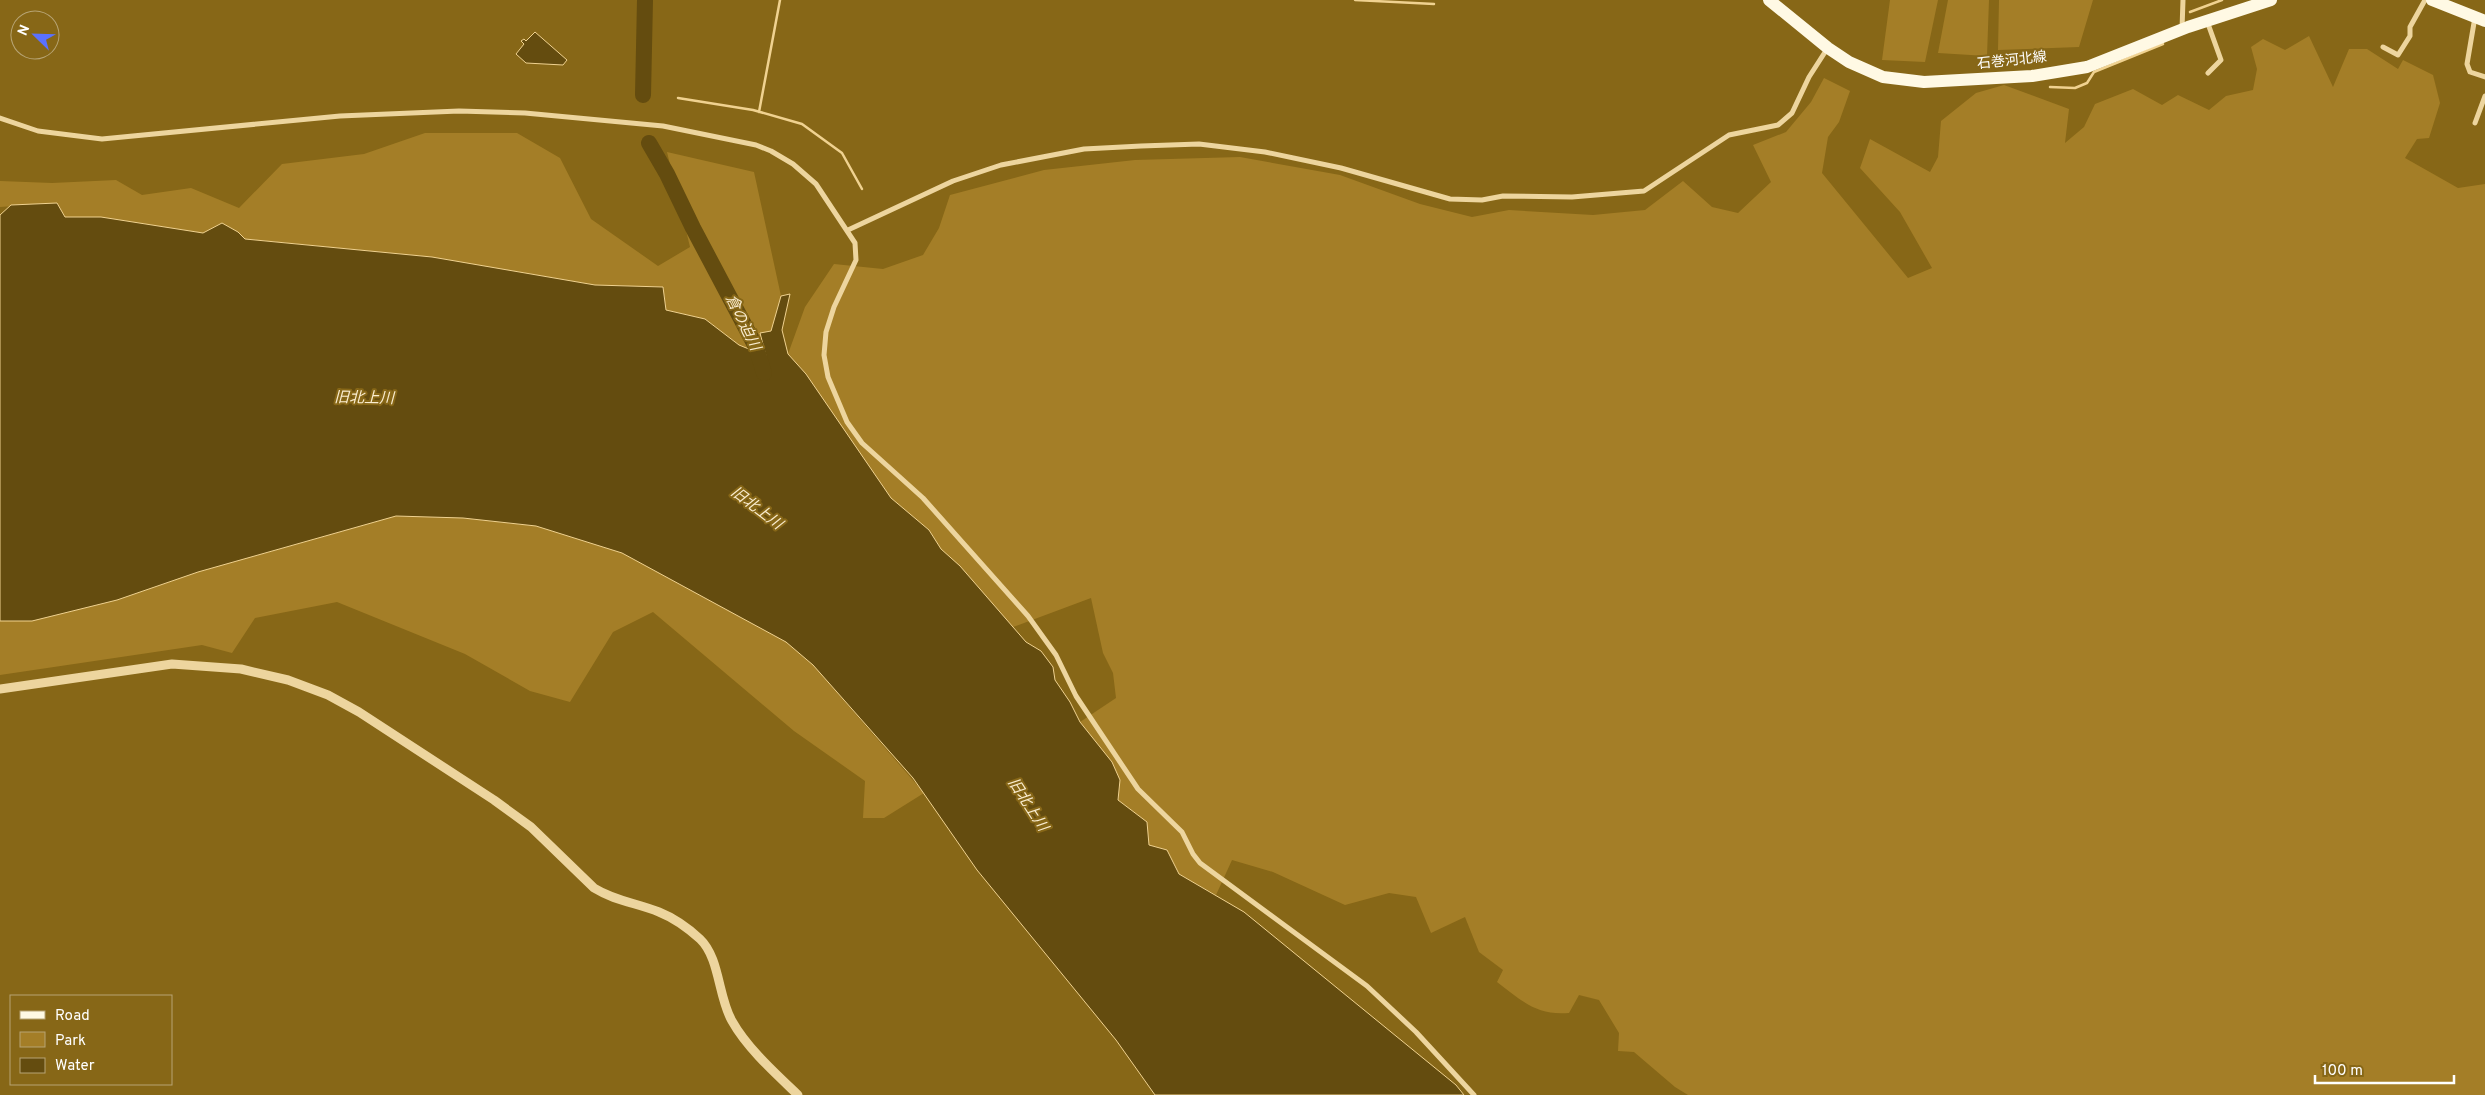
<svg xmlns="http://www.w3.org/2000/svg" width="2485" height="1095" font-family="Overpass,'Noto Sans JP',sans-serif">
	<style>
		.green { fill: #a47e27 }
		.water { fill: #644c0f; stroke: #f0d290 }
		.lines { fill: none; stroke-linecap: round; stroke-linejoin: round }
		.stream { stroke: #f0d290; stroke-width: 2.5 }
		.river { stroke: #644c0f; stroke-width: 16 }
		.minor { stroke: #edd59e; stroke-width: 5 }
		.tertiary { stroke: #edd59e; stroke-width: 9 }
		.primary { stroke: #fff9e4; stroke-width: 12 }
		.labels { text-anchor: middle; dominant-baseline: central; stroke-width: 4; stroke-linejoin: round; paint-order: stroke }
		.street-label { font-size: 14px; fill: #fff; stroke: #876717 }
		.water-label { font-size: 15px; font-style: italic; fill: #faedd0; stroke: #876717 }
	</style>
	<rect width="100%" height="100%" fill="#876717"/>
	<path class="green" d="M1890 0H1938L1925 62 1882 60Z
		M1948 0H1989L1987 56 1938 53Z
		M1999 0H2093L2079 47 1998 50Z
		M2309 36 2333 87 2349 49H2367L2398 69 2403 60 2433 75 2440 103 2429 138 2417 139 2405 158 2458 188 2485 184V1095H1688L1675 1087 1634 1052 1618 1051 1619 1033 1599 1000 1579 995 1569 1013C1536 1016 1521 1000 1497 982L1503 970 1479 952 1465 917 1431 933 1416 897 1389 893 1345 905 1273 872 1232 860 1216 895 1179 874 1167 850 1149 845 1147 822 1118 800 1120 780 1112 762 1080 722 1116 698 1113 673 1103 653 1091 598 1013 627 941 549 929 530 891 498 788 354 805 307 834 264 883 269 923 255 939 228 950 195 1044 170 1135 160 1240 157 1340 175 1420 204 1472 217 1509 210 1593 215 1645 210 1683 181 1712 207 1738 213 1771 182 1753 145 1786 132 1811 102 1824 78 1850 91 1839 122 1828 137 1822 173 1908 278 1932 268 1900 212 1860 168 1870 139 1930 172 1938 157 1941 121 1976 93 2004 85 2069 109 2065 143 2084 127 2095 104 2133 89 2162 105 2178 95 2209 110 2226 96 2253 90 2257 69 2251 47 2263 39 2285 50Z
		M425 133H517L560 158 591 219 658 266 690 247 667 152 754 172 781 296 766 357 739 345 705 319 666 310 663 287 595 285 432 257 245 239 238 232 222 223 203 233 101 217H65L57 203 0 207V181L52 183 116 180 142 195 191 188 239 208 282 164 364 154Z
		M396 516 453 517 536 526 622 553 786 642 813 665 924 793 884 818H863L865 781 794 731 653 612 613 632 570 702 530 691 465 654 337 602 255 618 232 653 202 645 0 675V620L117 600 198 572Z"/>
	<path class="water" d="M535 32 567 60 563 65 526 63 516 54 524 44 521 41 524 39 526 41Z
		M57 203 65 217H101L203 233 222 223 238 232 245 239 432 257 595 285 663 287 666 310 705 319 739 345 766 356 760 333 771 331 781 296 790 294 782 330 788 354 806 374 891 498 929 530 941 549 960 566 1026 642 1041 651 1053 667 1055 680 1070 702 1080 722 1112 762 1120 780 1118 800 1147 822 1149 845 1167 850 1179 874 1244 912 1456 1085 1464 1095H1155L1116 1040 977 870 913 778 813 665 786 642 622 553 536 526 463 518 396 516 198 572 117 600 32 621H0V215L11 205Z"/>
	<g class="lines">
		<path class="stream" d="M1355 0 1434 4
			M2190 12 2222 0
			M2050 87 2075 88 2087 83 2094 72 2163 44
			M678 98 753 110 802 124 842 153 862 189
			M759 112 780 0"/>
		<path class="river" d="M643 95 645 0
			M649 143 667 174 693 228 756 347 764 373"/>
		<path class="minor" d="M2475 17 2467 64 2470 72 2485 77
			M2207 21 2221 60 2208 73
			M2182 29 2183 0
			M2383 47 2398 55 2410 36V27L2425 0
			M0 118 38 131 102 139 340 116 459 111 525 113 663 126 756 145 771 151 793 164 816 184 855 243 856 260 834 307 826 332 824 355 828 377 847 422 862 443 923 498 1028 616 1056 655 1076 696 1138 789 1182 832 1193 854 1200 863 1367 986 1416 1032 1474 1095
			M2475 123 2485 96
			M848 230 953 181 1001 165 1084 149 1141 146 1199 144 1265 152 1341 168 1450 199 1482 200 1503 196 1572 197 1644 191 1729 135 1778 125 1792 113 1809 77 1827 49"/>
		<path class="tertiary" d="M0 689 172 664 241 669 288 680 328 695 359 712 494 800 531 827 594 888C615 901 637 903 659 912 674 918 688 928 700 939 720 958 718 997 732 1021 747 1048 776 1074 798 1095"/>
		<path class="primary" d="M1769 0 1828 48 1849 62 1883 77 1924 82 2032 76 2087 67 2188 27 2271 0
			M2432 0 2485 21"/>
	</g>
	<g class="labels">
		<g class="street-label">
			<text transform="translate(2012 61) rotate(-6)">石巻河北線</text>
		</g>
		<g class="water-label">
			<text transform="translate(742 323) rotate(64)">倉の迫川</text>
			<text transform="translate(364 399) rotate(1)">旧北上川</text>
			<text transform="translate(756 509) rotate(37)">旧北上川</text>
			<text transform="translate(1027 805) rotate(57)">旧北上川</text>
		</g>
	</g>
	<rect x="10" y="995" width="162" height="90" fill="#876717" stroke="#b7a474"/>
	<rect x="20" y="1011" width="25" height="8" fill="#fff9e4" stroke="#b7a474"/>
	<text x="55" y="1020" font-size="15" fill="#ffffff">Road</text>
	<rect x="20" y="1032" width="25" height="15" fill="#a47e27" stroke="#b7a474"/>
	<text x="55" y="1045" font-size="15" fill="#ffffff">Park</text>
	<rect x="20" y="1058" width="25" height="15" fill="#644c0f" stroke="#b7a474"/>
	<text x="55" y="1070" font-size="15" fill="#ffffff">Water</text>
	<g transform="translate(35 35) rotate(293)"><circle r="24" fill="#876717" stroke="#b7a474"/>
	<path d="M0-4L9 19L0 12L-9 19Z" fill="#5a71ff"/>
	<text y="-8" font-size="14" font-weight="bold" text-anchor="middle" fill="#ffffff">N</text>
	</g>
	<path d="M2315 1075v8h139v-8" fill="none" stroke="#ffffff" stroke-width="2.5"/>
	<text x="2322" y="1075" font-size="15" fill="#ffffff" stroke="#876717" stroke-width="4" paint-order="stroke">100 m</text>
</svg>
